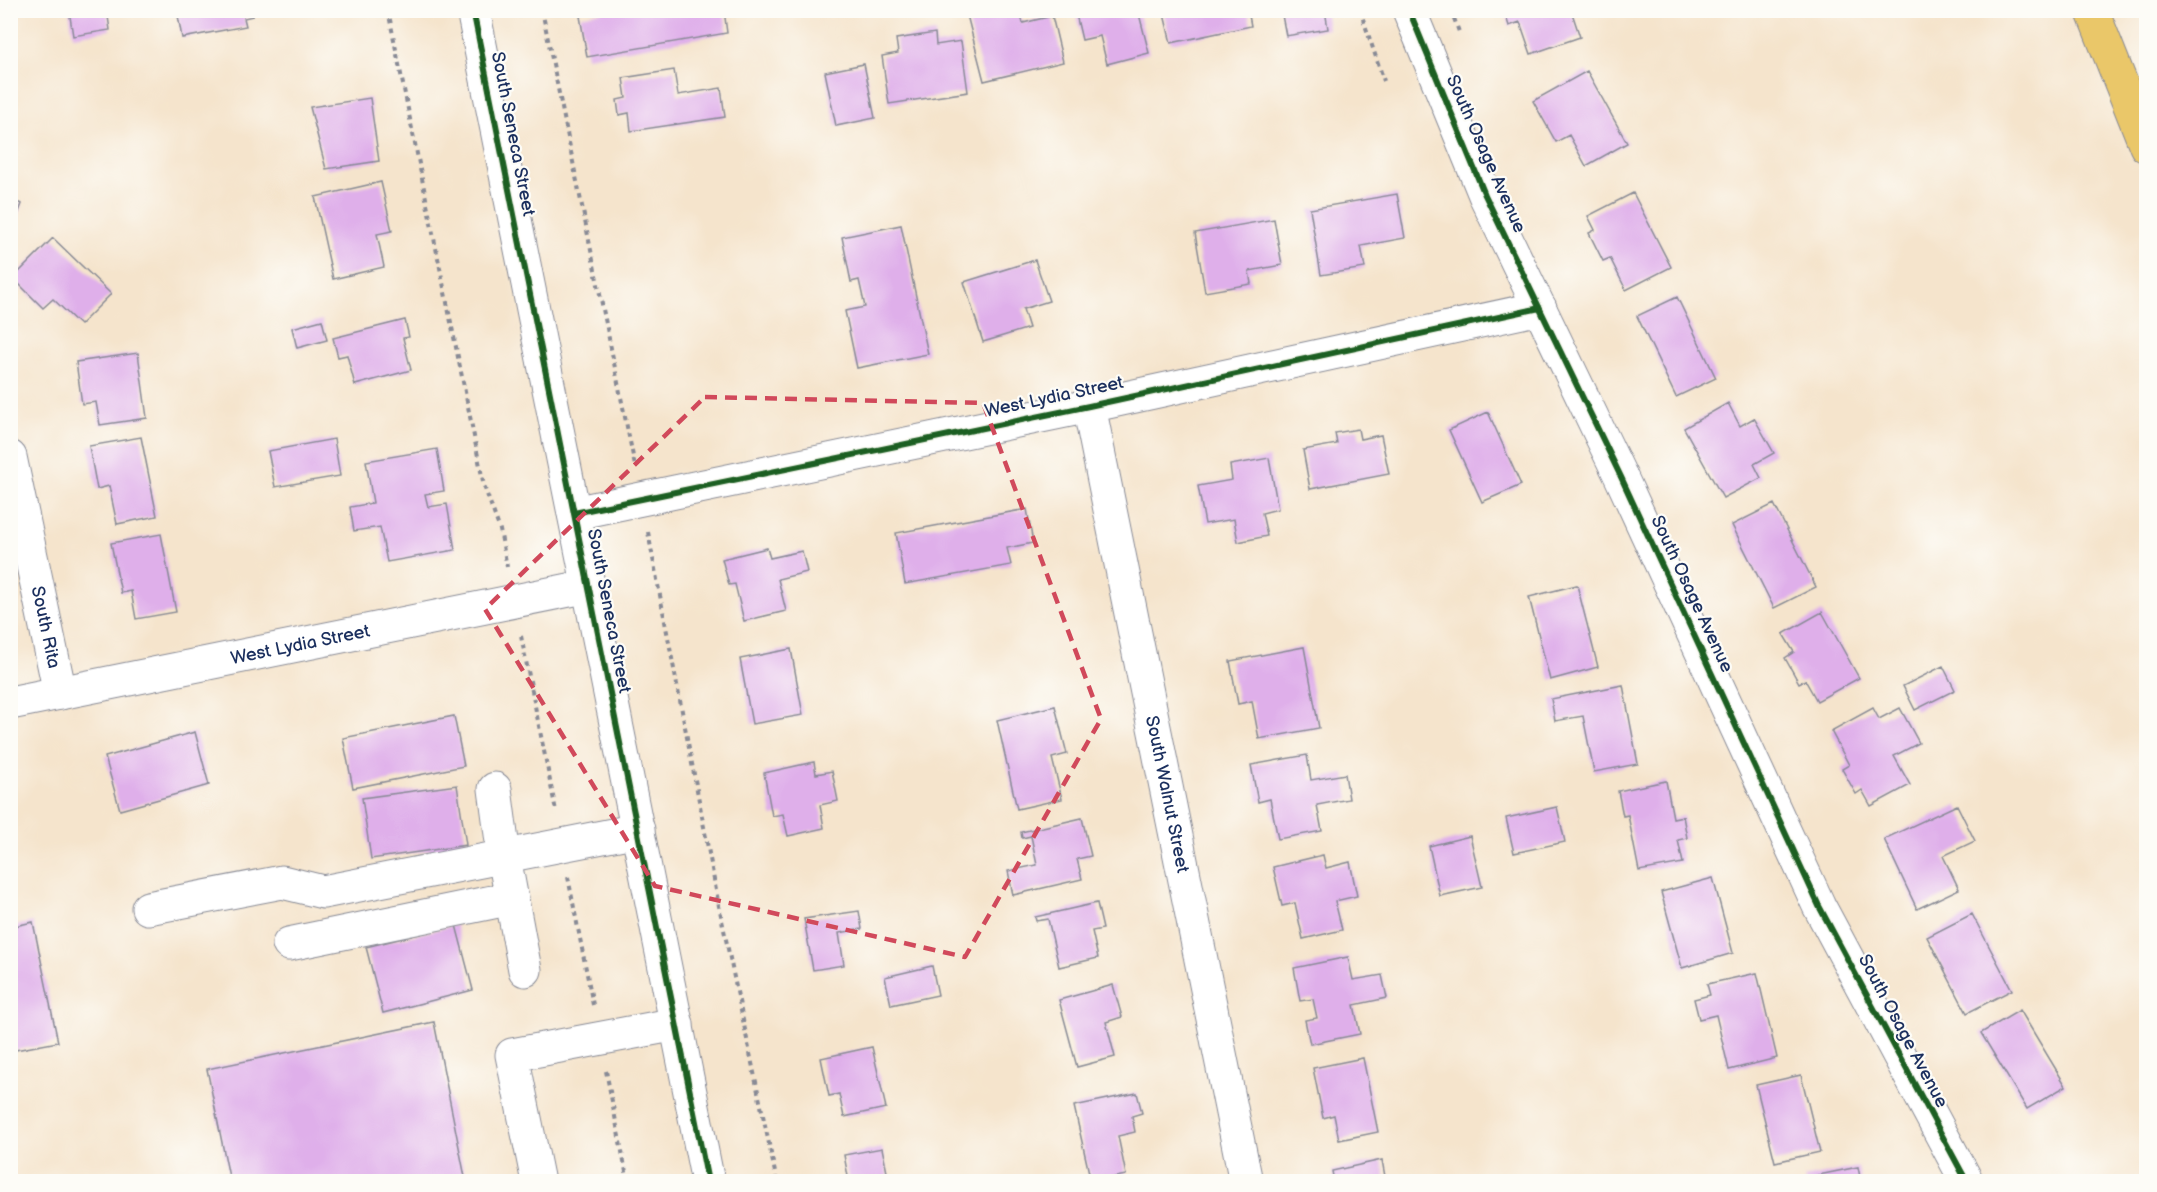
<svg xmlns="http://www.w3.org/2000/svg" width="2157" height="1192" font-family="'Balsamiq Sans',sans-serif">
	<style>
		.building { fill: #dfafea }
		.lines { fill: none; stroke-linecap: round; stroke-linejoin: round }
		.minor-casing { stroke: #888a95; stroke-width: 35 }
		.major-casing { stroke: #888a95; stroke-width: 35 }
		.path { stroke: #888a95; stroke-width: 4; stroke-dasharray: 4.5 4.5; stroke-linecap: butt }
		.minor { stroke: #fff; stroke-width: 33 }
		.major { stroke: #eac769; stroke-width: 33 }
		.cycleway-casing { stroke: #fdfcf7; stroke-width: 10 }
		.cycleway { stroke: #1b5e20; stroke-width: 6 }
		.marked { fill: none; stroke: #d1495b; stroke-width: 4.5; stroke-dasharray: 12 8; stroke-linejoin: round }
		.labels { text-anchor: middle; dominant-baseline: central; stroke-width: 4.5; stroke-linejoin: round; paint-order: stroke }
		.street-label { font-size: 18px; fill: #1b2f5e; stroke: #fdfcf7 }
	</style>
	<rect width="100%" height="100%" fill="#fdfcf7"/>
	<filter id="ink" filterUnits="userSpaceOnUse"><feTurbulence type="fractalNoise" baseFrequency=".0167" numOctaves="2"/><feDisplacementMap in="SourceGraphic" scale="12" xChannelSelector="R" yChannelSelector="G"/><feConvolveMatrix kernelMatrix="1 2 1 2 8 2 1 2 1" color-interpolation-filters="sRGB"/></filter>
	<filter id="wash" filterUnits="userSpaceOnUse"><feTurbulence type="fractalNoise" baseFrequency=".008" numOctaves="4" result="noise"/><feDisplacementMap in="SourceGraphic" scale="24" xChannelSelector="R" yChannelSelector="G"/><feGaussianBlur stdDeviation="1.35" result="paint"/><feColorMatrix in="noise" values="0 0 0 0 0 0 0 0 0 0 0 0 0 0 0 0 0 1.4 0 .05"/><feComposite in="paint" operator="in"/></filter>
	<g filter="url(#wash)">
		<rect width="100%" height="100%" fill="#f5e4cc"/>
		<g id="blocks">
			<path class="building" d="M69 10H107L110 30 73 36Z
				M177 10H252L253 16 244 18 246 26 182 38Z
				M610 10H724L727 33 587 57 580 16Z
				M983 10H1000L1001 17 1020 12 1023 23 1052 16 1063 62 984 81 967 15Z
				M1075 10H1138L1149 53 1107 64 1100 36 1082 40Z
				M1163 10H1248L1251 26 1171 43Z
				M1281 10H1325L1328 29 1286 36Z
				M1504 10H1571L1580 37 1531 54 1520 22 1509 26Z
				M935 33 936 45 961 41 968 92 889 104 882 56 898 53 896 39Z
				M864 64 875 118 836 126 825 72Z
				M674 70 678 95 721 88 725 117 631 131 629 113 619 115 617 100 626 98 623 78Z
				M1587 71 1627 143 1586 166 1569 135 1556 142 1533 101Z
				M370 98 379 161 326 169 310 107Z
				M381 182 392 231 377 234 384 267 333 279 315 197Z
				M1633 193 1671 267 1626 290 1610 258 1603 261 1589 233 1595 230 1588 216Z
				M1397 194 1405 238 1361 246 1365 268 1321 275 1310 209Z
				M10 200 22 204 11 232H10Z
				M1274 219 1282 265 1249 271 1251 284 1205 292 1195 233Z
				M901 225 928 354 857 368 845 311 865 307 859 280 851 282 842 237Z
				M53 238 111 294 80 325 53 299 43 308 13 278Z
				M1035 260 1049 301 1023 309 1029 328 983 342 964 282Z
				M1677 297 1716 378 1676 397 1637 316Z
				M322 320 327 340 297 348 292 328Z
				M405 320 409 337 403 338 411 370 355 385 347 355 338 357 333 338Z
				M138 353 147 418 100 425 96 402 82 404 76 362Z
				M1728 403 1740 426 1754 418 1774 453 1754 464 1761 478 1723 498 1684 428Z
				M1488 412 1521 485 1482 502 1449 430Z
				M1358 429 1360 439 1381 435 1389 474 1310 489 1303 450 1337 444 1335 433Z
				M141 437 157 516 117 524 109 486 97 489 89 446Z
				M334 439 340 476 275 487 268 451Z
				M437 449 444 491 425 494 428 507 447 504 455 550 387 562 380 527 354 531 350 507 373 503 366 461Z
				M1269 458 1278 509 1262 513 1267 536 1238 542 1234 519 1205 524 1198 486 1232 480 1230 465Z
				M1774 504 1816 587 1774 608 1732 525Z
				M1027 509 1033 543 1007 548 1011 565 905 584 896 533Z
				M161 534 176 612 136 619 131 591 121 593 111 543Z
				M767 548 770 558 802 551 807 572 778 579 786 611 744 621 735 584 729 585 722 559Z
				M1577 585 1598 667 1550 680 1529 597Z
				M1822 612 1859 678 1817 701 1805 680 1799 683 1785 658 1794 652 1783 634Z
				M1304 647 1319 728 1259 739 1252 701 1238 704 1230 661Z
				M791 649 803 715 752 724 740 659Z
				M1943 666 1955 690 1915 710 1903 686Z
				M1623 685 1638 764 1594 772 1583 716 1555 721 1551 699Z
				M1055 706 1067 754 1052 758 1062 799 1017 809 997 720Z
				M1873 708 1879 719 1900 708 1919 743 1894 756 1910 785 1871 806 1862 790 1856 794 1842 769 1849 765 1831 731Z
				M454 716 464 766 353 788 343 738Z
				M195 732 209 785 120 810 105 757Z
				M1307 755 1311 780 1345 774 1349 799 1317 805 1322 831 1278 839 1270 799 1258 802 1251 765Z
				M814 762 816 774 832 771 838 801 820 805 824 828 788 836 783 814 772 816 764 773Z
				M1666 781 1673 818 1683 816 1687 838 1678 840 1683 863 1639 871 1628 815 1623 816 1618 791Z
				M457 785 466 845 371 859 362 798Z
				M1957 805 1975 841 1943 856 1959 889 1917 909 1884 839Z
				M1557 807 1565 842 1514 853 1506 818Z
				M1082 818 1091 856 1077 859 1082 879 1013 895 1008 871 1037 865 1031 836 1022 838 1021 832Z
				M1470 836 1482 887 1440 896 1429 846Z
				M1323 855 1326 868 1350 862 1357 896 1335 901 1342 930 1303 939 1295 903 1282 906 1273 867Z
				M1713 878 1733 953 1682 968 1661 892Z
				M1097 903 1103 929 1092 931 1098 958 1059 967 1048 919 1036 921 1035 917Z
				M859 911 862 929 839 933 844 965 813 970 804 919Z
				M1972 914 2012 990 1967 1013 1927 937Z
				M33 922 58 1042 10 1051V927Z
				M456 925 473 990 383 1013 366 947Z
				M1348 957 1353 980 1382 975 1387 998 1354 1005 1360 1034 1310 1044 1305 1020 1317 1018 1313 999 1300 1001 1294 968Z
				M932 966 938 995 891 1005 885 977Z
				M1757 973 1777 1058 1729 1070 1716 1015 1699 1019 1694 999 1710 995 1707 984Z
				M1113 985 1122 1017 1106 1022 1115 1057 1077 1067 1059 1000Z
				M2020 1010 2066 1086 2027 1109 1981 1033Z
				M434 1022 466 1182H230L207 1069Z
				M872 1047 886 1108 844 1117 839 1094 829 1096 821 1058Z
				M1363 1058 1378 1132 1339 1140 1334 1115 1323 1118 1313 1068Z
				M1801 1075 1820 1152 1775 1162 1756 1085Z
				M1137 1093 1142 1113 1132 1116 1135 1132 1118 1136 1126 1175 1091 1182 1074 1106Z
				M882 1148 889 1182H849L844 1155Z
				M1382 1160 1386 1182H1334L1332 1171Z
				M1858 1167 1861 1182H1805L1804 1178Z"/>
		</g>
	</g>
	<g filter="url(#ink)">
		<use href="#blocks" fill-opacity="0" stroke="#888a95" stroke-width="1.5"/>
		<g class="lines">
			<defs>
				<g id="minor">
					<path d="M473 10 708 1182"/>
					<path d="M1409 10 1485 195 1621 477 1819 906 1967 1182"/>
					<path id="s1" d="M1089 406 1246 1182"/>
					<path id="s2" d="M10 457 60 693"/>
					<path d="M574 513 1089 406 1540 308"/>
					<path id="s3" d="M10 703 589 586"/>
					<path d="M495 789 504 857 525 970"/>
					<path d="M148 908 282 882 323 892 638 830"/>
					<path d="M289 944 512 898"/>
					<path d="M538 1182 512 1055 677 1024"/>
				</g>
				<path id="major" d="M2092 10 2146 146"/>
			</defs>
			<use href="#minor" class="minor-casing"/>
			<use href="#major" class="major-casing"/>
			<path class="path" d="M388 10 484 486 500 530 507 567
				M542 10 635 466
				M1360 10 1384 81
				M1451 10 1459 32
				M648 532 719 906 777 1182
				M521 636 556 811
				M568 877 593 1005
				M606 1071 628 1182"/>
			<use href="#minor" class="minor"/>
			<use href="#major" class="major"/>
			<defs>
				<path id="cycleway" d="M473 10 708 1182
					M1409 10 1485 195 1621 477 1819 906 1967 1182
					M574 513 1089 406 1540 308"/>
			</defs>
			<use href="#cycleway" class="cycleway-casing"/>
			<use href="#cycleway" class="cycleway"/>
		</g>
	</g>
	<path class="marked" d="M705 397 983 403 1101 719 965 957 655 886 485 609Z"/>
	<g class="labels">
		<g class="street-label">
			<text transform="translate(513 134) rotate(79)">South Seneca Street</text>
			<text transform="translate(1486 154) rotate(66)">South Osage Avenue</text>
			<text transform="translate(1054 397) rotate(-12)">West Lydia Street</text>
			<text transform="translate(1692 594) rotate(65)">South Osage Avenue</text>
			<text transform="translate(609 611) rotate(79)">South Seneca Street</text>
			<text stroke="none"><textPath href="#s2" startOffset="174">South Rita</textPath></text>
			<text stroke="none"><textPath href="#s3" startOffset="296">West Lydia Street</textPath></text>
			<text stroke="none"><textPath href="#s1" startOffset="396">South Walnut Street</textPath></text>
			<text transform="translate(1903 1031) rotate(62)">South Osage Avenue</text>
		</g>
	</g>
	<rect width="2157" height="1192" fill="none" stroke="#fdfcf7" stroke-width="36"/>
</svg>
